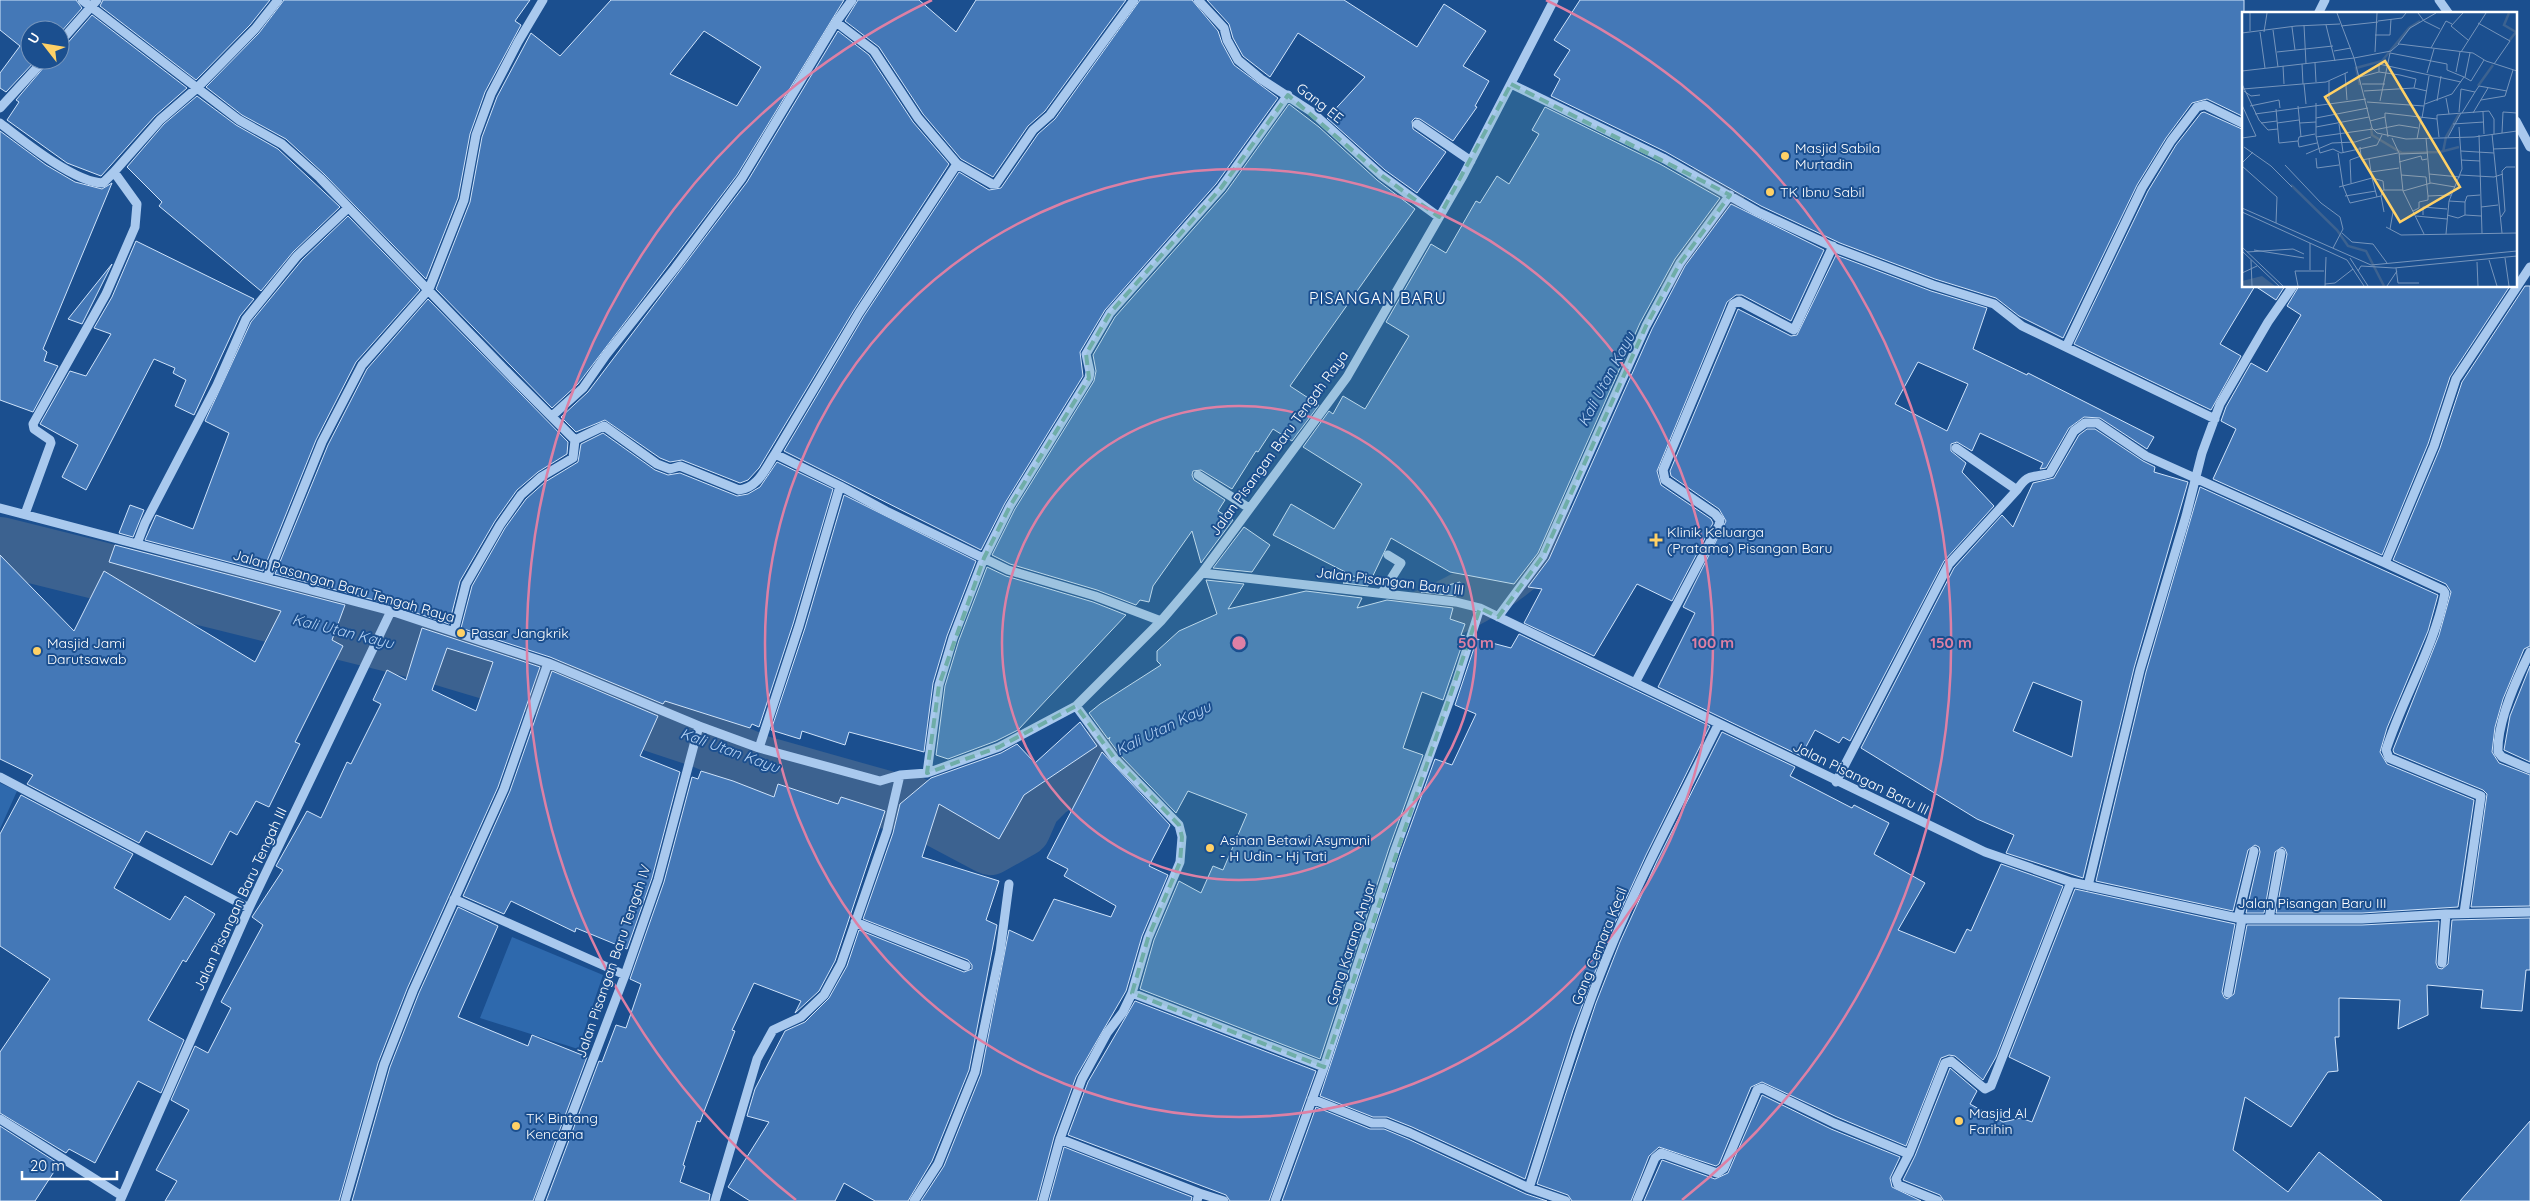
<svg xmlns="http://www.w3.org/2000/svg" width="2530" height="1201" font-family="Quicksand,sans-serif">
	<style>
		.green { fill: #2e69ad }
		.lines { fill: none; stroke-linecap: round; stroke-linejoin: round }
		.river { stroke: #3c6290; stroke-width: 58 }
		.building { fill: #4478b7; stroke: #cfe3fa; fill-rule: evenodd }
		.minor { stroke: #a9c9ee; stroke-width: 9 }
		.marked { fill: #6fada8; fill-opacity: 0.2; stroke: #6fada8; stroke-width: 4; stroke-dasharray: 10 6; stroke-linejoin: round }
		.ring { fill: none; stroke: #dd80a5; stroke-width: 2.5 }
		.poi-dot { fill: #ffd166; stroke: #1b4f8f; stroke-width: 2 }
		.labels { text-anchor: middle; dominant-baseline: central; stroke-width: 4; stroke-linejoin: round; paint-order: stroke }
		.street-label { font-size: 14px; fill: #fff; stroke: #1b4f8f }
		.poi-label { font-size: 14px; fill: #fff; stroke: #1b4f8f; text-anchor: start }
		.water-label { font-size: 15px; font-style: italic; fill: #b5d3f5; stroke: #1b4f8f }
		.quarter-label { font-size: 16px; letter-spacing: 1px; fill: #fff; stroke: #1b4f8f }
		.inset-river { fill: none; stroke: #3c6290; stroke-width: 2.5 }
		.inset-road { fill: none; stroke: #7695bc; stroke-width: 1 }
		.view { fill: #ffd166; fill-opacity: 0.15; stroke: #ffd166; stroke-width: 2.5 }
		.inset-edge { fill: none; stroke: #fff; stroke-width: 2.5 }
		.centre { fill: #dd80a5; stroke: #1b4f8f; stroke-width: 2.5 }
		.ring-label { font-size: 15px; text-anchor: middle; font-weight: bold; fill: #dd80a5; stroke: #1b4f8f; stroke-width: 4; stroke-linejoin: round; paint-order: stroke }
	</style>
	<rect width="100%" height="100%" fill="#1b4f8f"/>
	<path class="green" d="M0 783 17 791 0 829Z
		M512 937 603 975 578 1049 480 1018Z"/>
	<g class="lines">
		<path class="river" d="M1668 259C1684 225 1711 196 1732 165 1769 112 1804 57 1834 0
			M0 546 423 651 554 690 702 739 759 764 887 800 907 802 990 846 1022 828 1032 805 1047 790 1090 761 1128 749 1188 716
			M1377 639C1428 618 1483 597 1524 559 1533 550 1539 533 1545 523"/>
	</g>
	<path class="building" d="M0 0H76L82 8 60 33V30H30V60H36L6 92 0 88V73L20 46 0 30Z
		M103 0H270L250 25 196 80 100 6Z
		M284 0H530L515 21 521 25 485 92 470 134 458 198 426 279 324 174 286 139 242 115 206 87 259 33Z
		M611 0H844L737 175 578 384 552 408 436 289 470 202 482 137 497 97 531 33 560 56ZM704 31 761 67 737 106 670 74Z
		M858 0H919L956 32 976 0H1126L1045 111 1028 126 993 177 961 159 923 114 879 47 845 21Z
		M1140 0H1192L1218 31 1222 43 1234 65 1278 98 1216 184 1105 310 1080 352 1083 376 1005 503 981 550 784 451 864 316 959 172 989 190 1001 188 1038 134 1055 119Z
		M1207 0H1344L1417 47 1444 4 1486 31 1463 66 1489 81 1475 106 1477 107 1453 141 1420 119 1415 118 1412 121 1413 129 1446 152 1417 193 1385 170 1327 118 1365 77 1298 33 1270 77 1243 56 1233 38 1229 24Z
		M1580 0H2244V117L2207 99 2192 103 2166 138 2137 185 2063 338 2019 316 1996 298 1935 279 1840 243 1761 206 1666 152 1551 96 1560 79 1554 75 1570 50 1554 40Z
		M92 15 187 88 155 116 101 176 67 163 7 120 19 102 16 100 50 60H60V48L65 46Z
		M838 31 869 55 913 122 949 164 854 310 759 468 748 480 740 483 682 460 670 462 660 458 605 420 576 432 561 417 588 392 747 182Z
		M197 96 236 125 278 149 340 207 293 252 261 291 159 206 162 202 127 167 164 124Z
		M1289 104 1319 127 1377 180 1415 209 1290 386 1319 405 1292 441 1273 429 1258 452 1256 451 1232 489 1201 470 1193 471 1192 475 1194 480 1225 500 1218 511 1233 520 1201 563 1192 531 1153 586 1149 602 1140 600 1136 605 1097 590 1010 564 992 555 1015 509 1094 381 1096 371 1093 355 1115 317 1226 192Z
		M1545 107 1660 164 1720 198 1675 259 1640 323 1538 553 1514 584 1450 572 1391 538 1368 586 1343 583 1359 579 1273 535 1291 504 1334 529 1362 484 1303 447 1329 411 1333 414 1343 396 1365 409 1409 336 1386 322 1431 244 1446 253 1476 201 1480 203 1497 176 1509 184 1539 134 1532 130Z
		M2204 112 2244 130V286H2285L2276 300 2255 286 2220 344 2241 356 2211 410 2074 344 2148 191 2176 145 2201 113Z
		M0 131 46 165 75 182 102 189 112 183 43 349 47 352 44 361 58 366 33 412 0 400Z
		M1731 204 1824 250 1791 321 1742 295H1736L1727 302 1657 471 1661 485 1711 519 1713 523 1672 601 1637 584 1594 656 1524 623 1542 589 1528 587 1549 559 1652 329 1685 266Z
		M348 216 420 290 356 362 316 440 263 571 145 540 156 515 193 529 229 433 205 421 251 322 302 260Z
		M136 241 254 299 240 316 194 415 175 406 186 380 173 373 175 368 154 359 86 490 62 477 78 445 40 424 70 371 86 376 111 334 94 328 112 297Z
		M1836 255 1931 291 1987 308 1973 349 2027 375 2028 373 2154 437 2147 449 2100 418 2084 417 2069 428 2046 468 2040 469 2043 463 1980 433 1972 451 1957 442 1951 444V451L1966 463 1962 472 1994 506 1944 561 1850 741 1843 737 1839 743 1815 730 1801 756 1658 687 1695 613 1683 607 1726 521 1719 509 1671 476 1670 471 1738 309 1791 336 1797 335ZM1918 362 1968 384 1947 431 1895 404Z
		M112 264 82 324 68 319Z
		M2299 286H2510L2450 377 2428 444 2382 555 2213 479 2236 429 2221 421 2226 407 2251 363 2267 372 2301 315 2287 306Z
		M2525 286H2530V646L2524 649 2503 699 2495 727 2492 752 2499 763 2530 775V906L2471 907 2487 794 2483 790 2394 753 2393 750 2439 635 2451 592 2446 584 2393 560 2440 448 2462 382Z
		M428 299 568 442 567 454 538 472 517 490 495 521 460 581 449 624 393 605 275 574 328 445 367 369Z
		M2087 429H2095L2143 461 2155 467 2154 472 2188 482 2134 668 2083 878 2006 853 2014 835 1977 819 1861 748 1954 568 2002 515 2013 527 2033 483 2054 478 2079 435ZM2033 682 2082 701 2072 757 2013 731Z
		M603 433 655 470 668 475 680 473 737 496 748 494 760 487 777 462 833 489 793 624 759 727 752 724 750 728 665 701 663 704 550 657 461 628 472 586 505 528 526 499 545 482 578 462 581 444Z
		M2200 487 2438 595 2428 631 2387 728 2380 752 2387 764 2474 800 2458 907 2362 913H2276L2287 854 2285 849 2282 847 2275 852 2264 913H2246L2260 852 2259 847 2255 845 2248 850 2233 911 2096 881 2146 672Z
		M844 495 976 561 947 636 933 683 924 752 849 732 845 745 802 731 800 739 771 730 805 628Z
		M130 505 144 510 133 537 119 533Z
		M1244 527 1270 545 1252 572 1213 568Z
		M115 545 345 605 332 640 343 646 295 742 300 744 269 807 256 801 237 835 230 831 212 865 146 831 139 843 27 784 33 775 0 759V555L74 631 104 571 255 662 281 611 109 562Z
		M987 567 1006 576 1093 602 1126 615 1018 730 996 741 948 759 936 755 945 686 959 640Z
		M1206 580 1244 584 1228 609 1306 591 1362 598 1357 608 1387 600 1453 608 1450 619 1465 624 1461 635 1465 636 1443 700 1422 692 1403 748 1423 755 1389 848 1320 1059 1140 989 1154 940 1179 881 1201 893 1213 866 1223 870 1247 814 1188 791 1176 813 1120 755 1109 740 1110 737 1108 739 1089 713 1100 704 1161 665 1157 661V651L1179 631 1217 614Z
		M1460 582 1456 596 1421 592Z
		M422 628 540 667 498 787 407 989 378 1063 339 1201H165L177 1181 156 1170 189 1110 171 1100 195 1046 208 1053 231 1008 221 1002 263 925 252 917 283 870 276 866 307 811 321 818 347 762 351 764 381 704 373 700 387 670 406 680ZM447 648 493 662 476 711 432 690Z
		M1519 634 1710 726 1646 855 1608 938 1573 1030 1525 1179 1412 1127 1387 1117H1373L1320 1096 1401 852 1435 759 1452 765 1476 714 1455 705 1477 639 1511 648Z
		M2530 666V762L2504 750 2510 716Z
		M552 671 658 716 640 756 680 772 652 878 627 949 576 928 575 932 511 901 504 914 463 896 510 791Z
		M1080 722 1097 746 1024 795 999 839 939 804 922 857 999 881 986 920 997 925 969 1070 932 1161 908 1201H875L844 1183 835 1201H750L728 1187 769 1122 747 1116 755 1089 785 1031 805 1022 829 998 847 966 859 930 964 972 972 969V965L968 960 863 919 893 833 900 804 931 778 1001 753 1017 744 1035 763Z
		M1722 732 1795 767 1790 776 1852 808 1854 805 1889 823 1874 854 1925 883 1898 930 1955 953 1967 929 1971 931 2001 864 2063 886 1996 1057 1983 1080 1955 1056 1949 1055 1941 1058 1906 1146 1837 1117 1762 1082 1751 1087 1719 1164 1716 1166 1659 1147 1649 1156 1631 1201H1572L1568 1195 1537 1184 1565 1096 1596 1003 1620 942 1657 861Z
		M1102 752 1170 825 1149 866 1168 875 1142 936 1126 991 1076 1077 1054 1137 1037 1201H921L944 1166 981 1074 1009 930 1033 941 1054 899 1111 917 1116 906 1064 876 1068 869 1047 858Z
		M701 771 733 781 774 797 778 784 838 804 841 797 885 811 835 961 819 991 795 1013 801 1001 754 983 732 1030 735 1031 700 1122 697 1121 683 1165 685 1166 680 1182 710 1194 709 1201H546L599 1061 602 1062 616 1025 626 1028 641 984 630 979 664 882 692 777 698 779Z
		M21 795 133 854 114 888 170 920 185 896 215 914 186 962 183 960 148 1020 184 1040 161 1093 138 1081 95 1163 69 1149 66 1153 0 1113V1052L50 979 0 946V834Z
		M2075 889 2235 924 2222 992 2224 997 2227 999 2234 994 2247 925H2362L2439 921 2436 963 2438 968 2442 969 2448 964 2452 920 2530 918V970H2526L2522 1011 2481 1008 2483 990 2427 985 2428 1015 2398 1029 2400 1000 2339 998V1037H2335L2338 1071 2328 1072 2291 1127 2245 1097 2233 1150 2288 1192 2319 1152 2382 1201H1944L1940 1195 1903 1180 1915 1156 1950 1068 1977 1091 1970 1104 2003 1122 2021 1118 2032 1122 2050 1077 2009 1057Z
		M458 907 498 926 458 1017 528 1046 532 1035 587 1057 533 1201H352L390 1067 419 993Z
		M1135 1001 1316 1071 1269 1201H1230L1226 1195 1068 1135 1088 1082Z
		M1762 1095 1831 1129 1900 1157 1890 1178 1892 1187 1921 1201H1644L1662 1160 1715 1179 1728 1173Z
		M1316 1107 1370 1129H1384L1408 1139 1526 1194 1547 1201H1282Z
		M2530 1121V1201H2460Z
		M0 1126 59 1164 35 1201H0Z
		M1064 1147 1192 1197 1191 1201H1049Z"/>
	<g class="lines">
		<path class="minor" d="M82 0 239 120 282 144 320 178 514 379 575 440 573 458 541 477 521 495 500 525 466 584 454 631
			M1198 0 1224 28 1227 40 1238 60 1261 79 1312 112 1381 175 1439 217
			M2439 0 2449 14
			M2318 14 2325 0
			M836 22 874 51 918 118 957 164
			M60 42 97 0
			M1511 84 1663 158 1758 212 1838 249 1933 285 1994 304 2022 326 2215 419
			M0 108 44 60
			M2516 121 2530 147
			M0 123C22 140 75 183 103 183L114 172
			M1417 124 1471 161
			M2066 347 2142 188 2171 141 2197 107 2205 105 2244 124
			M552 416 583 388 606 355 675 268 742 178 836 22 852 0
			M575 440 604 426 657 464 670 469 680 466 739 490C758 488 765 469 775 454
			M1956 448 2017 490
			M1198 475 1249 508
			M840 486 886 511 1008 570 1095 596 1161 621
			M0 508 391 611 548 663 699 726 759 748 880 781 900 775 927 773 999 747 1076 706 1161 621 1202 573 1347 377 1463 176 1554 0
			M25 514 51 443 50 440 34 429 33 424 106 294 135 227 137 204 114 172 160 120 197 88 255 29 278 0
			M137 544 145 523 217 385 246 319 297 256 348 208
			M2385 563 2443 590 2445 593C2434 648 2403 697 2386 750L2389 758 2481 796 2464 913
			M1202 573 1456 602 1480 608 1985 852 2071 882 2242 919H2362L2446 914 2530 912
			M267 578 322 442 362 365 429 289 464 200 476 135 491 94 518 42 543 0
			M1382 593 1401 563 1388 555
			M1498 617 1543 556 1646 326 1680 263 1730 195
			M2530 652C2517 678 2497 723 2498 752L2502 757 2530 769
			M1635 683 1719 525 1720 520 1715 514 1665 480 1663 470 1733 304 1739 301 1794 330 1833 246
			M759 748 799 626 840 486 775 454 859 313 957 164 992 184H996L1033 130 1050 115 1134 0
			M927 773 939 685 953 638 984 558 1010 506 1089 378 1090 372 1086 354 1110 313 1221 188 1288 95
			M0 777 249 908
			M1836 782 1949 564 2017 490C2029 472 2031 479 2050 473L2074 431 2085 423H2097L2146 456 2385 563 2434 446 2456 379 2530 267
			M2088 886 2140 670 2186 516 2202 453 2220 404 2268 322 2293 286
			M454 899 625 975
			M2238 918 2254 851
			M2269 919 2281 853
			M855 922 966 966
			M2442 963 2446 914
			M1132 993 1324 1067
			M2228 993 2242 919
			M1312 1099 1372 1123H1385L1410 1133 1529 1188 1566 1201
			M0 1119 122 1196
			M1060 1139 1199 1193 1197 1201
			M1529 1188C1556 1105 1580 1020 1614 940 1645 866 1683 796 1718 725
			M1199 1193 1224 1201
			M120 1201 249 908 391 611
			M345 1201 384 1065 413 991 504 789 548 663
			M539 1201 625 975 658 880 699 726
			M715 1201 757 1059 773 1030 801 1017 824 995 841 964 887 831 900 775
			M914 1201 938 1164 975 1072 1000 952 1009 884
			M1043 1201 1060 1139 1082 1079 1107 1033 1123 1012 1132 993 1148 938 1180 862 1182 837 1179 825 1115 759 1076 706
			M1275 1201 1324 1067 1395 850 1456 683 1480 608
			M1637 1201 1655 1158 1661 1153 1717 1173 1724 1168 1757 1090 1762 1088 1834 1123 1909 1154
			M1938 1201 1898 1185 1896 1179 1909 1154 1945 1063 1951 1061 1985 1089 1991 1086 2071 882"/>
	</g>
	<path class="marked" d="M1511 84 1730 195 1680 263 1646 326 1543 556 1498 617 1480 608 1324 1067 1132 993 1148 938 1180 862 1182 837 1179 825 1115 759 1076 706 999 747 927 773 939 685 984 558 1010 506 1089 378 1086 354 1110 313 1221 188 1288 95 1381 175 1439 217Z"/>
	<g class="ring">
		<circle cx="1239" cy="643" r="237"/>
		<circle cx="1239" cy="643" r="474"/>
		<path d="M796 1200A712 712 0 0 1 932 0M1546 0A712 712 0 0 1 1682 1200"/>
	</g>
	<g class="poi-dot">
		<circle cx="1785" cy="156" r="5"/>
		<circle cx="1770" cy="192" r="5"/>
		<path d="M1653.5 532.5h5v5h5v5h-5v5h-5v-5h-5v-5h5z"/>
		<circle cx="461" cy="633" r="5"/>
		<circle cx="37" cy="651" r="5"/>
		<circle cx="1210" cy="848" r="5"/>
		<circle cx="1959" cy="1121" r="5"/>
		<circle cx="516" cy="1126" r="5"/>
	</g>
	<g class="labels">
		<g class="street-label">
			<text transform="translate(1320 103) rotate(38)">Gang EE</text>
			<text transform="translate(1279 443) rotate(-54)">Jalan Pisangan Baru Tengah Raya</text>
			<text transform="translate(1390 581) rotate(7)">Jalan Pisangan Baru III</text>
			<text transform="translate(344 586) rotate(16)">Jalan Pasangan Baru Tengah Raya</text>
			<text transform="translate(1861 778) rotate(26)">Jalan Pisangan Baru III</text>
			<text transform="translate(240 899) rotate(-65)">Jalan Pisangan Baru Tengah III</text>
			<text x="2312" y="903">Jalan Pisangan Baru III</text>
			<text transform="translate(1351 943) rotate(-72)">Gang Karang Anyar</text>
			<text transform="translate(1599 946) rotate(-68)">Gang Cemara Kecil</text>
			<text transform="translate(613 961) rotate(-71)">Jalan Pisangan Baru Tengah IV</text>
		</g>
		<g class="poi-label">
			<text x="1795" y="148">Masjid Sabila<tspan x="1795" dy="16">Murtadin</tspan></text>
			<text x="1780" y="192">TK Ibnu Sabil</text>
			<text x="1667" y="532">Klinik Keluarga<tspan x="1667" dy="16">(Pratama) Pisangan Baru</tspan></text>
			<text x="471" y="633">Pasar Jangkrik</text>
			<text x="47" y="643">Masjid Jami<tspan x="47" dy="16">Darutsawab</tspan></text>
			<text x="1220" y="840">Asinan Betawi Asymuni<tspan x="1220" dy="16">- H Udin - Hj Tati</tspan></text>
			<text x="1969" y="1113">Masjid Al<tspan x="1969" dy="16">Farihin</tspan></text>
			<text x="526" y="1118">TK Bintang<tspan x="526" dy="16">Kencana</tspan></text>
		</g>
		<g class="water-label">
			<text transform="translate(1606 379) rotate(-62)">Kali Utan Kayu</text>
			<text transform="translate(343 631) rotate(14)">Kali Utan Kayu</text>
			<text transform="translate(1163 728) rotate(-26)">Kali Utan Kayu</text>
			<text transform="translate(730 750) rotate(20)">Kali Utan Kayu</text>
		</g>
		<g class="quarter-label">
			<text x="1378" y="298">PISANGAN BARU</text>
		</g>
	</g>
	<g transform="translate(2242 12)">
		<rect width="275" height="275" fill="#1b4f8f"/>
		<path d="M20 264 33 274H0V269Z" fill="#3c6290"/>
		<path class="inset-river" d="M267 29 274 20 262 13 267 1M118 73 114 56 140 49 167 16 178 9M236 74 251 53M129 115 130 123 160 141 198 140 217 135M201 140 204 125 217 102M49 173 95 218 106 234 124 239 142 274"/>
		<path class="inset-road" d="M8 1V19M95 1 112 46 130 116 135 121 164 127 232 125 275 119M176 1 182 9 198 17M221 1 209 14 226 28M136 9 160 6 164 1M236 11 268 29 252 52M62 13 64 52M84 13 93 49M99 14 136 10M50 15 53 38M31 18 36 55M18 20 23 56M22 20 25 1M0 21 54 14 98 12M133 23H148L149 7M156 32 168 16 194 1M189 36 204 9 210 12M92 39 109 36M35 40 91 34M133 40 135 1M219 40 244 1M148 41 205 52V58L222 65 210 82 183 92M73 51 74 70M60 52 61 72M41 54 42 72M0 59 112 46 149 39 157 32 231 41 244 49 275 59M137 60V52L219 70M214 60 218 40M103 61 105 88M185 61 192 37M118 65 137 60 158 63 174 67 172 76 185 79M222 65 229 69 242 48M223 65 228 41M0 72 17 108 26 118 36 117M62 72 64 92M120 72H143M1 77 84 70 106 60M2 79 9 84 18 83M122 79 172 76M233 80 237 74 265 79M204 86 207 102M239 88 263 84 271 58M138 89 148 41M195 89 199 64M125 90 182 94M74 91V124L78 141 91 137 99 141 135 133 140 123M87 91V69M0 93 14 124 0 126M8 94 37 88 38 96M56 94 59 125M34 97 37 131 56 129 57 125 73 122M217 100 219 77 233 80 220 101M241 100 242 122M231 101 246 76M13 102 124 87M143 105 146 125M74 106 126 96M180 106 187 64M195 107V103L247 99 252 107V122M128 109 143 105V101L195 107 197 125M19 111 35 109M35 111 57 108M58 111 74 110M97 112 101 140M211 112 242 110M74 115 127 105M132 118 157 113 176 116M260 121 261 100 275 101M250 122 260 221M237 123 240 221M74 125 131 117M206 125 219 101M150 126 157 141 161 179 182 222M184 126 188 171M175 127 179 106M56 129 57 135 75 131M2 135 29 154 50 175M251 137 275 136M219 139 252 141M96 141 101 174M64 142 90 131 113 130 129 125M157 142 185 141M119 144 120 148 156 141M74 146 75 156 97 153M127 147 130 166 141 169 142 178M219 148 238 149M157 150 179 144 180 148 185 147M0 151 11 140M43 153 79 191 98 205 101 217 91 236M0 154 35 185 34 211M129 160 157 156M187 162 218 165M159 163 184 165 186 184 209 183M218 163 252 165 261 162M109 171 108 148 119 144 118 135M101 174 108 191 139 184 141 178H161M97 175 130 166 135 185M161 179 189 171 213 175M103 184 134 179M139 184 142 200M207 189 223 190 225 184 238 183M223 190V203L239 204M239 195 256 193M0 196 129 253 275 239M171 199 177 196V190L186 188V184M0 200 105 248 122 274M181 203V195L205 197M205 203 216 206 223 203M174 204 205 207M259 205 263 199 260 159 264 155H273M144 215 159 223 275 221M148 217 151 200M100 221 110 230 131 232 145 251M204 222 207 189 220 157 217 115M0 235 41 274M12 238 62 246M0 239 37 274M5 240 51 237 62 242M108 246 126 274M263 246 267 274M9 248 10 274M247 248 255 274M235 250 236 274M154 256 156 271H177M68 258V231M116 259 119 254 152 256 275 244M0 261 15 254M83 272 93 271 111 257M56 274 53 259H82M83 274 84 245M145 274 155 259"/>
		<path class="view" d="M143 49 218 175 158 210 83 85Z"/>
		<rect width="275" height="275" class="inset-edge"/>
	</g>
	<circle cx="1239" cy="643" r="8" class="centre"/>
	<g class="ring-label">
		<text x="1476" y="648">50 m</text>
		<text x="1713" y="648">100 m</text>
		<text x="1951" y="648">150 m</text>
	</g>
	<g transform="translate(45 45) rotate(301)"><circle r="24" fill="#1b4f8f" stroke="#7695bc"/>
	<path d="M0-4L9 19L0 12L-9 19Z" fill="#ffd166"/>
	<text y="-8" font-size="14" font-weight="bold" text-anchor="middle" fill="#ffffff">U</text>
	</g>
	<path d="M22 1171v8h95v-8" fill="none" stroke="#ffffff" stroke-width="2.5"/>
	<text x="30" y="1171" font-size="15" fill="#ffffff" stroke="#1b4f8f" stroke-width="4" paint-order="stroke">20 m</text>
</svg>
